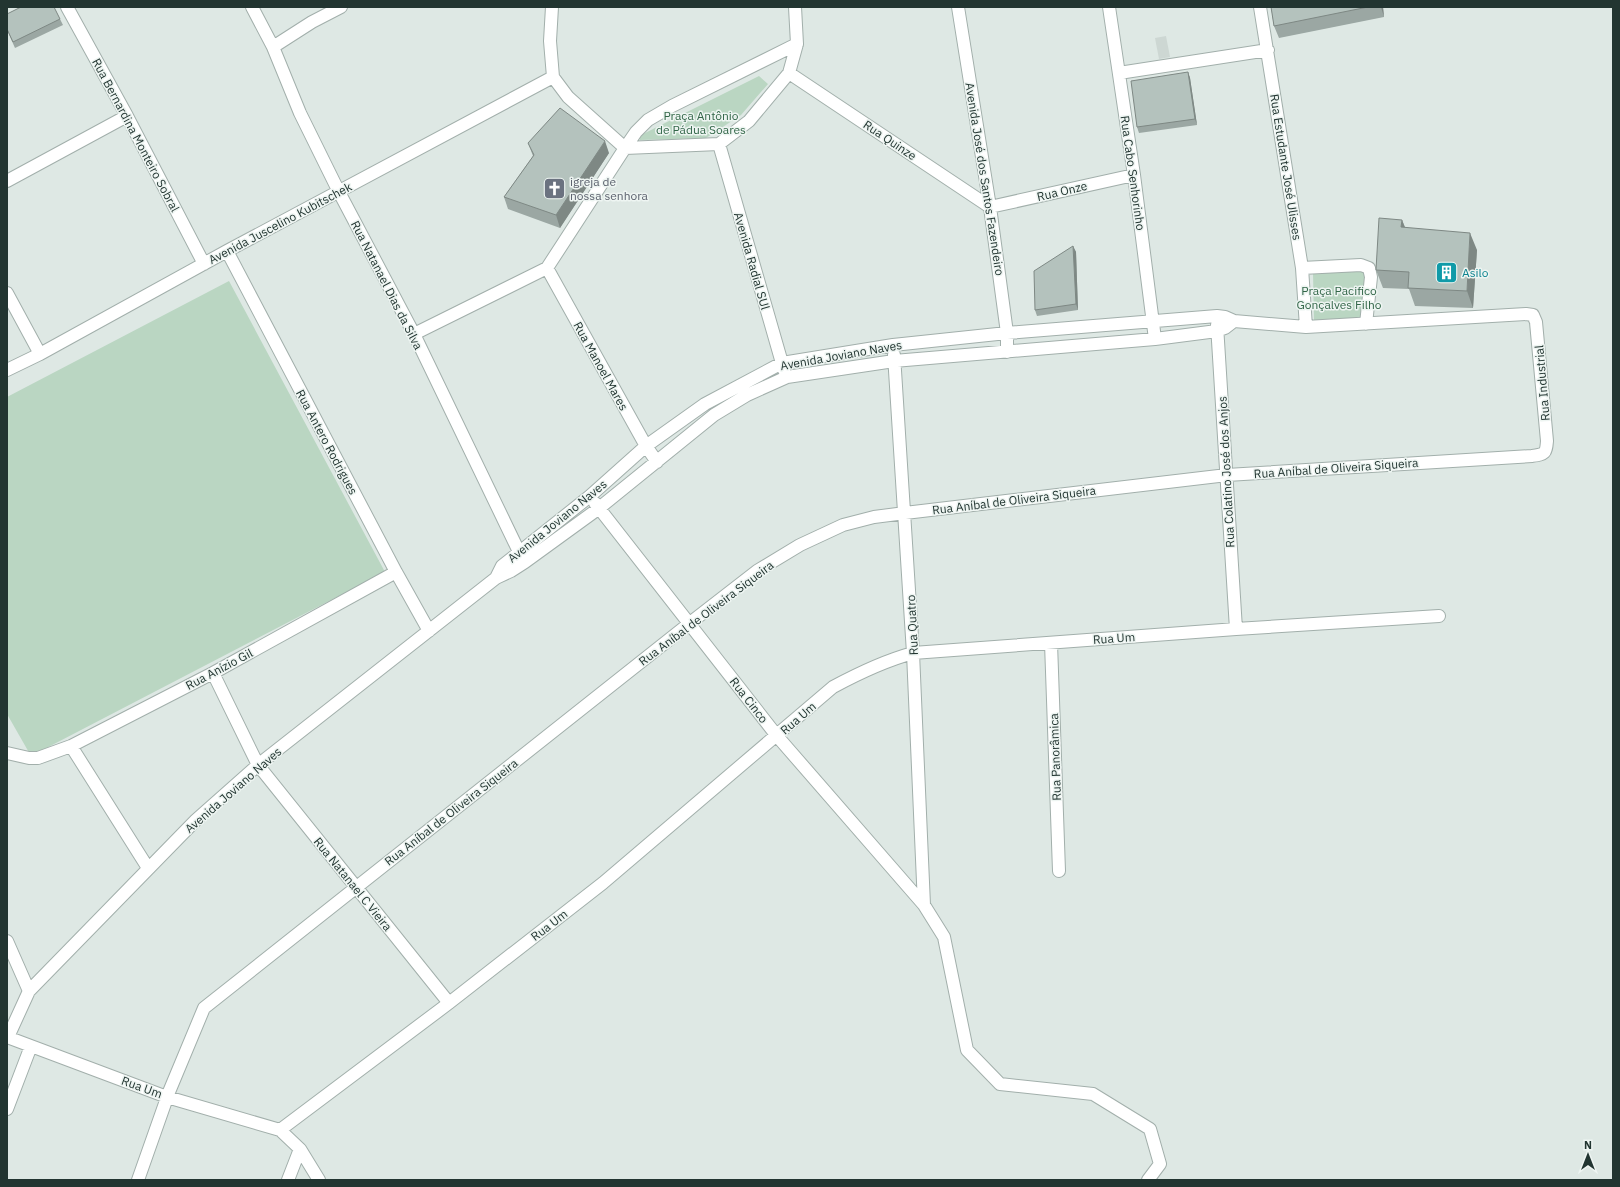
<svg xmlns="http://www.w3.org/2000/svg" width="1620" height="1187" font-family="'IBM Plex Sans',sans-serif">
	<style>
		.built { fill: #cdd7d3 }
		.green { fill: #bad6c2 }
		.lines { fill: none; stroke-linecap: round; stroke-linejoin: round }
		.minor-casing { stroke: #a2afab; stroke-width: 14 }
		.minor { stroke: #fff; stroke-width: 12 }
		.wall { fill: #9ba7a3 }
		.shaded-wall { fill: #7e8884 }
		.building { fill: #b4c2bd; stroke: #7e8884 }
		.labels { text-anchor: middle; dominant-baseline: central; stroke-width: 3; stroke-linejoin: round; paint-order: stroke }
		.park-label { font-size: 12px; fill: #326648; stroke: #eef5f2 }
		.street-label { font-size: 12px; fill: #223531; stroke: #eef5f2 }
		.worship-label { font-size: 12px; fill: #5b616d; stroke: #eef5f2; text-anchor: start }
		.culture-label { font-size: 12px; fill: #0d838f; stroke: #eef5f2; text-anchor: start }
	</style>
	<rect width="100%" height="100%" fill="#dee8e4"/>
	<path class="built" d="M1166 36 1170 57 1159 59 1155 38Z"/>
	<path class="green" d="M759 76 768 84 741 115 706 138 640 140 639 136Z
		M1365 271 1362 322 1314 321 1313 273Z
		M229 281 385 572 31 756 7 714V397Z"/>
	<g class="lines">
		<defs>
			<path id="minor" d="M67 7 127 116 204 264
				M252 7 273 47 300 113 339 192 414 334 522 558
				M552 7 550 41 553 77 568 97 625 148 636 132 648 120 672 106 797 44 795 7
				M958 7 990 207 1007 333V352
				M1109 7 1134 175 1155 339
				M1260 7 1302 268 1306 327
				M273 47 312 22 341 7
				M789 73 990 207 1134 175
				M1119 73 1268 50
				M719 144 784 370
				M7 181 127 116
				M227 251 396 572 429 631
				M547 268 646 446 657 462
				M1302 268 1361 265 1369 268 1371 277 1366 324
				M7 293 40 354
				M1217 325 1236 629
				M414 334 547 268 625 148 719 144 749 121 789 73 797 44
				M894 355 913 653 924 905
				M7 370 40 354 227 251 553 77
				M595 503 777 736 924 905 944 937 967 1050 1000 1084 1093 1094 1150 1129 1160 1164 1148 1180
				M1051 643 1059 871
				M213 673 258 765 449 1003
				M71 746 148 868
				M7 753 29 758H38L71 746 213 673 396 572
				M7 941 29 991
				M7 1037 167 1097 280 1130 300 1149 319 1180
				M8 1037 29 991 196 820 258 765 496 578 511 571 525 562 598 509 714 415 747 395 787 377 894 361 1155 339 1217 331 1225 328 1234 321
				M7 1109 31 1046
				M280 1130 449 1003 603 883 833 687C859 673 884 661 913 653L1236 629 1439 616
				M138 1180 169 1092 204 1008 690 623 757 571 800 545 843 525 874 517 905 513 1227 475 1532 456C1545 454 1546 454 1547 441L1536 322 1533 315 1526 314 1306 327 1234 321 1225 317 1217 316 1007 333 893 345 782 363 705 404 646 446 590 496 502 566 496 578
				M288 1180 300 1149"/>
		</defs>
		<use href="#minor" class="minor-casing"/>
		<use href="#minor" class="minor"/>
	</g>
	<path class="wall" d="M1271 7H1383L1384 17 1279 38 1274 26Z
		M60 19 63 25 15 48 7 30Z
		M1188 72 1190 78 1197 125 1139 133 1137 127Z
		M528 143 609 153 560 228 508 209 504 197 533 156Z
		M1402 220 1405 227 1477 250 1473 308 1415 306 1409 289 1383 288 1376 270Z
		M1073 246 1076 252 1078 310 1037 316 1035 310Z"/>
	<path class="shaded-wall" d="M1381 7H1383L1384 17Z
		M1188 72 1190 78 1197 125 1195 119Z
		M605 141 609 153 560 228 556 215Z
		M1402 220 1409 238 1401 227Z
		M1470 233 1477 250 1473 308 1467 291Z
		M1073 246 1076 252 1078 310 1076 304Z"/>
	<path class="building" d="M21 7H54L60 19 13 42 7 29V14Z
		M1271 7H1368L1274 26Z
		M1188 72 1195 119 1137 127 1131 81Z
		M560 108 605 141 556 215 504 197 534 155 528 143Z
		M1379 218 1402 220 1401 227 1470 233 1467 291 1408 288 1409 272 1376 270Z
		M1073 246 1076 304 1035 310 1034 271Z"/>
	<defs>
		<symbol id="church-square" viewBox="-11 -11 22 22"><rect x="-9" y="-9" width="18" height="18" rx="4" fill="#6b7280" stroke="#eef5f2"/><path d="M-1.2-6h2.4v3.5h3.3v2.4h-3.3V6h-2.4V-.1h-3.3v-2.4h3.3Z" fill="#fff"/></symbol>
		<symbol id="building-square" viewBox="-11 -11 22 22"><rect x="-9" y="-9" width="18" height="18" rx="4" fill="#0f9aa8" stroke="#eef5f2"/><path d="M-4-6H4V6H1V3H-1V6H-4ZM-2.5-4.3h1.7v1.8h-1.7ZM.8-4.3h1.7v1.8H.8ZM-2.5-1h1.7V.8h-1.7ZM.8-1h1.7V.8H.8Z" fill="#fff"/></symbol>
	</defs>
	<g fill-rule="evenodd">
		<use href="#church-square" x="542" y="176" width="25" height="25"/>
		<use href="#building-square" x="1434" y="260" width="25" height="25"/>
	</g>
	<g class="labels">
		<g class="park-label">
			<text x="701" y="115">Praça Antônio<tspan x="701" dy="14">de Pádua Soares</tspan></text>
			<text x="1339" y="290">Praça Pacifico<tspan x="1339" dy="14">Gonçalves Filho</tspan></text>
		</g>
		<g class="street-label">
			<text transform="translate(136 135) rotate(62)">Rua Bernardina Monteiro Sobral</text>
			<text transform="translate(890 140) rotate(34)">Rua Quinze</text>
			<text transform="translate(1286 167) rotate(81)">Rua Estudante José Ulisses</text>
			<text transform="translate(1133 173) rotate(82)">Rua Cabo Senhorinho</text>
			<text transform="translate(985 179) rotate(81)">Avenida José dos Santos Fazendeiro</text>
			<text transform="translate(1062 191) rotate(-13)">Rua Onze</text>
			<text transform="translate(280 223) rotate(-28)">Avenida Juscelino Kubitschek</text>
			<text transform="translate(752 261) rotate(74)">Avenida Radial SUl</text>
			<text transform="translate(387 285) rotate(63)">Rua Natanael Dias da Silva</text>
			<text transform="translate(841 355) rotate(-10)">Avenida Joviano Naves</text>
			<text transform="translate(601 366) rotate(61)">Rua Manoel Mares</text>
			<text transform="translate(1542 383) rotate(-95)">Rua Industrial</text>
			<text transform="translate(327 442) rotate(62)">Rua Antero Rodrigues</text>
			<text transform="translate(1336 468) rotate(-4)">Rua Aníbal de Oliveira Siqueira</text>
			<text transform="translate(1226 472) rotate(-93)">Rua Colatino José dos Anjos</text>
			<text transform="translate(1014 500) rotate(-7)">Rua Aníbal de Oliveira Siqueira</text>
			<text transform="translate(557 521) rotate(-39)">Avenida Joviano Naves</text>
			<text transform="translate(706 613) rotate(-37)">Rua Aníbal de Oliveira Siqueira</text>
			<text transform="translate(912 625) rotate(-93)">Rua Quatro</text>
			<text transform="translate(1114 638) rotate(-4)">Rua Um</text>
			<text transform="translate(219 669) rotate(-28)">Rua Anízio Gil</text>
			<text transform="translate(749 700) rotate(52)">Rua Cinco</text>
			<text transform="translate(798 718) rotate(-41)">Rua Um</text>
			<text transform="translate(1055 757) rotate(-92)">Rua Panorâmica</text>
			<text transform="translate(233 790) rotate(-41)">Avenida Joviano Naves</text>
			<text transform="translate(451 812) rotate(-38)">Rua Aníbal de Oliveira Siqueira</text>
			<text transform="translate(353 884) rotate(51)">Rua Natanael C Vieira</text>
			<text transform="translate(549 925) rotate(-38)">Rua Um</text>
			<text transform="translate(142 1087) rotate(20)">Rua Um</text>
		</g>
		<g class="worship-label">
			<text x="570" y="181">igreja de<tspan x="570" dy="14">nossa senhora</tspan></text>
		</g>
		<g class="culture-label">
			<text x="1462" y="272">Asilo</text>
		</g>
	</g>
	<rect width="1620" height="1187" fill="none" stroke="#223531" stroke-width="16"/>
	<g transform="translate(1588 1155)" stroke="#eef5f2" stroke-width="3" paint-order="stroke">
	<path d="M0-3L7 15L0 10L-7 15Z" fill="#223531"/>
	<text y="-6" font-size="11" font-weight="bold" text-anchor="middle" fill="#223531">N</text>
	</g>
</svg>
